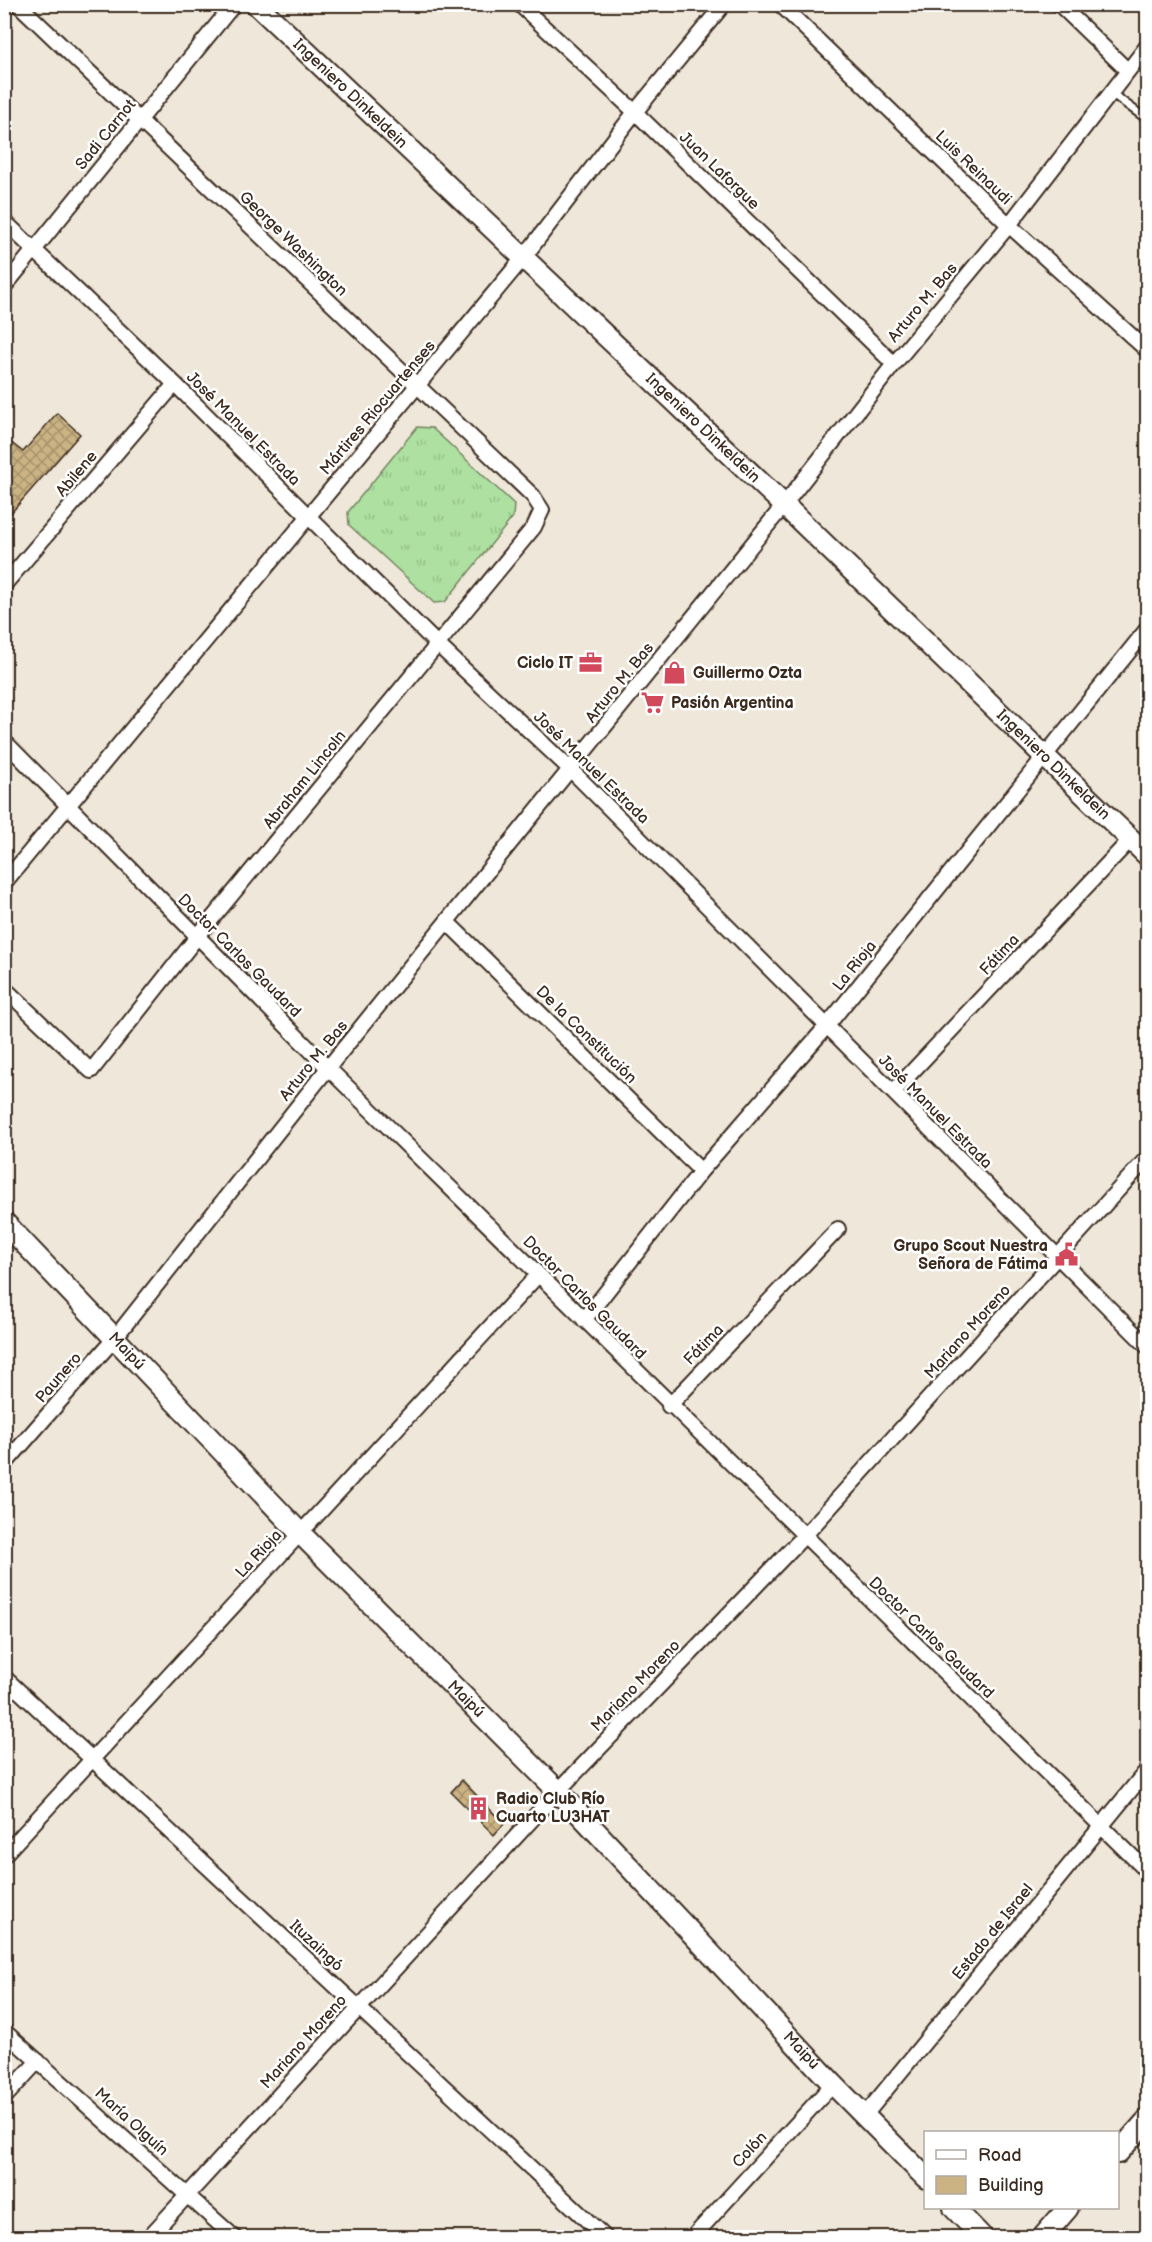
<svg xmlns="http://www.w3.org/2000/svg" width="1152" height="2242" font-family="'Balsamiq Sans',sans-serif">
	<style>
		.grass { fill: url(#grass-tufts); stroke: #748560; stroke-width: 1.5 }
		.building { fill: url(#building-cross-hatch); stroke: #3b2a1e; stroke-width: 1.5 }
		.lines { fill: none; stroke-linecap: round; stroke-linejoin: round }
		.lane-casing { stroke: #3b2a1e; stroke-width: 11 }
		.street-casing { stroke: #3b2a1e; stroke-width: 18 }
		.secondary-casing { stroke: #3b2a1e; stroke-width: 24 }
		.lane { stroke: #fff; stroke-width: 7 }
		.street { stroke: #fff; stroke-width: 14 }
		.secondary { stroke: #fff; stroke-width: 20 }
		.labels { text-anchor: middle; dominant-baseline: central; stroke-width: 5; stroke-linejoin: round; paint-order: stroke }
		.street-label { font-size: 16px; fill: #3b2a1e; stroke: #fff }
		.poi-label { font-size: 16px; font-weight: bold; fill: #3b2a1e; stroke: #fff; text-anchor: start }
	</style>
	<defs>
		<pattern id="grass-tufts" width="24" height="20" patternUnits="userSpaceOnUse" patternTransform="scale(1.5)"><rect width="24" height="20" fill="#ade0a1"/><path d="M3 7l-1-3M5 7V3M7 7l1-3M15 17l-1-3M17 17v-4M19 17l1-3" fill="none" stroke="#96c08a"/></pattern>
		<pattern id="building-cross-hatch" width="8" height="8" patternUnits="userSpaceOnUse" patternTransform="scale(1.5)"><rect width="8" height="8" fill="#cbb383"/><path d="M0 0l8 8M0 8l8-8" fill="none" stroke="#a6926b"/></pattern>
	</defs>
	<rect width="100%" height="100%" fill="#efe8da"/>
	<filter id="ink" filterUnits="userSpaceOnUse"><feTurbulence type="fractalNoise" baseFrequency=".0167" numOctaves="2"/><feDisplacementMap in="SourceGraphic" scale="12" xChannelSelector="R" yChannelSelector="G"/><feConvolveMatrix kernelMatrix="1 2 1 2 8 2 1 2 1" color-interpolation-filters="sRGB"/></filter>
	<g filter="url(#ink)">
		<path class="grass" d="M417 427 432 428 514 504 513 517 445 602 434 603 349 525 348 512Z"/>
		<path class="building" d="M57 413 80 434 4 521V437L23 452Z
			M462 1780 504 1824 494 1835 451 1792Z"/>
		<g class="lines">
			<defs>
				<path id="lane" d="M1111 93 1148 120"/>
				<path id="street" d="M519 4 635 112 894 364
					M780 4 1009 225 1148 351
					M1059 4 1127 70
					M4 221 175 384 438 645 571 770 1148 1347
					M4 287 234 4
					M4 585 175 384
					M4 741 328 1068 1148 1872
					M4 883 524 257 635 112 724 4
					M447 922 701 1171
					M4 988 91 1071 197 937 534 527 542 510 533 496 18 4
					M893 1092 1130 840
					M584 1320 701 1171 826 1027 1148 628
					M669 1406 838 1229
					M4 1465 114 1339 328 1068 784 505 894 364 1009 225 1148 45
					M4 1677 606 2238
					M4 1855 538 1275
					M4 2031 235 2238
					M4 2098 38 2061
					M865 2115 1148 1769
					M148 2238 558 1791 804 1536 1148 1157
					M692 2238 833 2084"/>
				<g id="secondary">
					<path id="s1" d="M256 4 784 505 1148 856"/>
					<path id="s2" d="M4 1222 300 1533 558 1791 833 2084 926 2178"/>
					<path d="M1118 2153 1148 2119"/>
					<path d="M954 2208 983 2238"/>
					<path d="M1042 2238 1068 2208"/>
				</g>
			</defs>
			<use href="#lane" class="lane-casing"/>
			<use href="#street" class="street-casing"/>
			<use href="#secondary" class="secondary-casing"/>
			<use href="#lane" class="lane"/>
			<use href="#street" class="street"/>
			<use href="#secondary" class="secondary"/>
		</g>
	</g>
	<defs>
		<symbol id="office-bare" viewBox="-9 -9 18 18"><path d="M-6-3h4V-5.5h4V-3h4V5H-6ZM-1-4.5V-3h2v-1.5ZM-6 0V1H6V0Z" fill="#d1495b" stroke="#fff" stroke-width="2.5" paint-order="stroke"/></symbol>
		<symbol id="shop-bare" viewBox="-9 -9 18 18"><path d="M-5-2.5h2.3a2.7 3.5 0 0 1 5.4 0H5L5.5 6h-11ZM-1.5-2.5h3a1.5 2.3 0 0 0-3 0Z" fill="#d1495b" stroke="#fff" stroke-width="2.5" paint-order="stroke"/></symbol>
		<symbol id="supermarket-bare" viewBox="-9 -9 18 18"><path d="M-6-5.5h2.5l.6 2H6L4.5 2H-2.5L-4.4-4H-6ZM-1.5 3.2a1.3 1.3 0 1 0 .1 0ZM3 3.2a1.3 1.3 0 1 0 .1 0Z" fill="#d1495b" stroke="#fff" stroke-width="2.5" paint-order="stroke"/></symbol>
		<symbol id="civic-bare" viewBox="-9 -9 18 18"><path d="M-.6-6.5H3V-4.5H.6V-3L4-1V1h2V6H-6V1h2V-1L-.6-3ZM-1.2 2.5V6h2.4V2.5Z" fill="#d1495b" stroke="#fff" stroke-width="2.5" paint-order="stroke"/></symbol>
		<symbol id="building-bare" viewBox="-9 -9 18 18"><path d="M-4-6H4V6H1V3H-1V6H-4ZM-2.5-4.3h1.7v1.8h-1.7ZM.8-4.3h1.7v1.8H.8ZM-2.5-1h1.7V.8h-1.7ZM.8-1h1.7V.8H.8Z" fill="#d1495b" stroke="#fff" stroke-width="2.5" paint-order="stroke"/></symbol>
	</defs>
	<g fill-rule="evenodd">
		<use href="#office-bare" x="574" y="646" width="33" height="33"/>
		<use href="#shop-bare" x="658" y="656" width="33" height="33"/>
		<use href="#supermarket-bare" x="636" y="686" width="33" height="33"/>
		<use href="#civic-bare" x="1050" y="1238" width="33" height="33"/>
		<use href="#building-bare" x="462" y="1792" width="33" height="33"/>
	</g>
	<g class="labels">
		<g class="street-label">
			<text stroke="none"><textPath href="#s1" startOffset="130">Ingeniero Dinkeldein</textPath></text>
			<text transform="translate(106 135) rotate(-51)">Sadi Carnot</text>
			<text transform="translate(973 168) rotate(44)">Luis Reinaudi</text>
			<text transform="translate(719 171) rotate(44)">Juan Laforgue</text>
			<text transform="translate(293 244) rotate(44)">George Washington</text>
			<text transform="translate(923 303) rotate(-50)">Arturo M. Bas</text>
			<text transform="translate(378 408) rotate(-50)">Mártires Riocuartenses</text>
			<text stroke="none"><textPath href="#s1" startOffset="616">Ingeniero Dinkeldein</textPath></text>
			<text transform="translate(243 429) rotate(45)">José Manuel Estrada</text>
			<text transform="translate(77 474) rotate(-50)">Abilene</text>
			<text transform="translate(620 683) rotate(-51)">Arturo M. Bas</text>
			<text stroke="none"><textPath href="#s1" startOffset="1102">Ingeniero Dinkeldein</textPath></text>
			<text transform="translate(591 768) rotate(44)">José Manuel Estrada</text>
			<text transform="translate(305 780) rotate(-51)">Abraham Lincoln</text>
			<text transform="translate(1000 955) rotate(-47)">Fátima</text>
			<text transform="translate(239 956) rotate(45)">Doctor Carlos Gaudard</text>
			<text transform="translate(855 966) rotate(-51)">La Rioja</text>
			<text transform="translate(586 1035) rotate(44)">De la Constitución</text>
			<text transform="translate(314 1061) rotate(-51)">Arturo M. Bas</text>
			<text transform="translate(935 1112) rotate(45)">José Manuel Estrada</text>
			<text transform="translate(584 1298) rotate(45)">Doctor Carlos Gaudard</text>
			<text transform="translate(968 1332) rotate(-48)">Mariano Moreno</text>
			<text transform="translate(704 1345) rotate(-46)">Fátima</text>
			<text stroke="none"><textPath href="#s2" startOffset="178">Maipú</textPath></text>
			<text transform="translate(59 1378) rotate(-49)">Paunero</text>
			<text transform="translate(259 1554) rotate(-47)">La Rioja</text>
			<text transform="translate(931 1638) rotate(44)">Doctor Carlos Gaudard</text>
			<text transform="translate(636 1686) rotate(-46)">Mariano Moreno</text>
			<text stroke="none"><textPath href="#s2" startOffset="664">Maipú</textPath></text>
			<text transform="translate(993 1932) rotate(-51)">Estado de Israel</text>
			<text transform="translate(316 1946) rotate(43)">Ituzaingó</text>
			<text transform="translate(304 2042) rotate(-48)">Mariano Moreno</text>
			<text stroke="none"><textPath href="#s2" startOffset="1150">Maipú</textPath></text>
			<text transform="translate(131 2122) rotate(42)">María Olguín</text>
			<text transform="translate(750 2150) rotate(-47)">Colón</text>
		</g>
		<g class="poi-label">
			<text x="573" y="663" text-anchor="end">Ciclo IT</text>
			<text x="693" y="673">Guillermo Ozta</text>
			<text x="671" y="703">Pasión Argentina</text>
			<text x="1048" y="1246" text-anchor="end">Grupo Scout Nuestra<tspan x="1048" dy="18">Señora de Fátima</tspan></text>
			<text x="496" y="1799">Radio Club Río<tspan x="496" dy="18">Cuarto LU3HAT</tspan></text>
		</g>
	</g>
	<rect width="1152" height="2242" fill="none" stroke="#fff" stroke-width="24"/>
	<rect x="12" y="12" width="1128" height="2218" fill="none" stroke="#3b2a1e" stroke-width="2" filter="url(#ink)"/>
	<rect x="924" y="2131" width="195" height="78" fill="#ffffff" stroke="#b1aaa5" stroke-width="1.5"/>
	<rect x="936" y="2150" width="30" height="9" fill="#ffffff" stroke="#b1aaa5" stroke-width="1.5"/>
	<text x="978" y="2161" font-size="18" fill="#3b2a1e">Road</text>
	<rect x="936" y="2176" width="30" height="18" fill="#cbb383" stroke="#b1aaa5" stroke-width="1.5"/>
	<text x="978" y="2191" font-size="18" fill="#3b2a1e">Building</text>
</svg>
